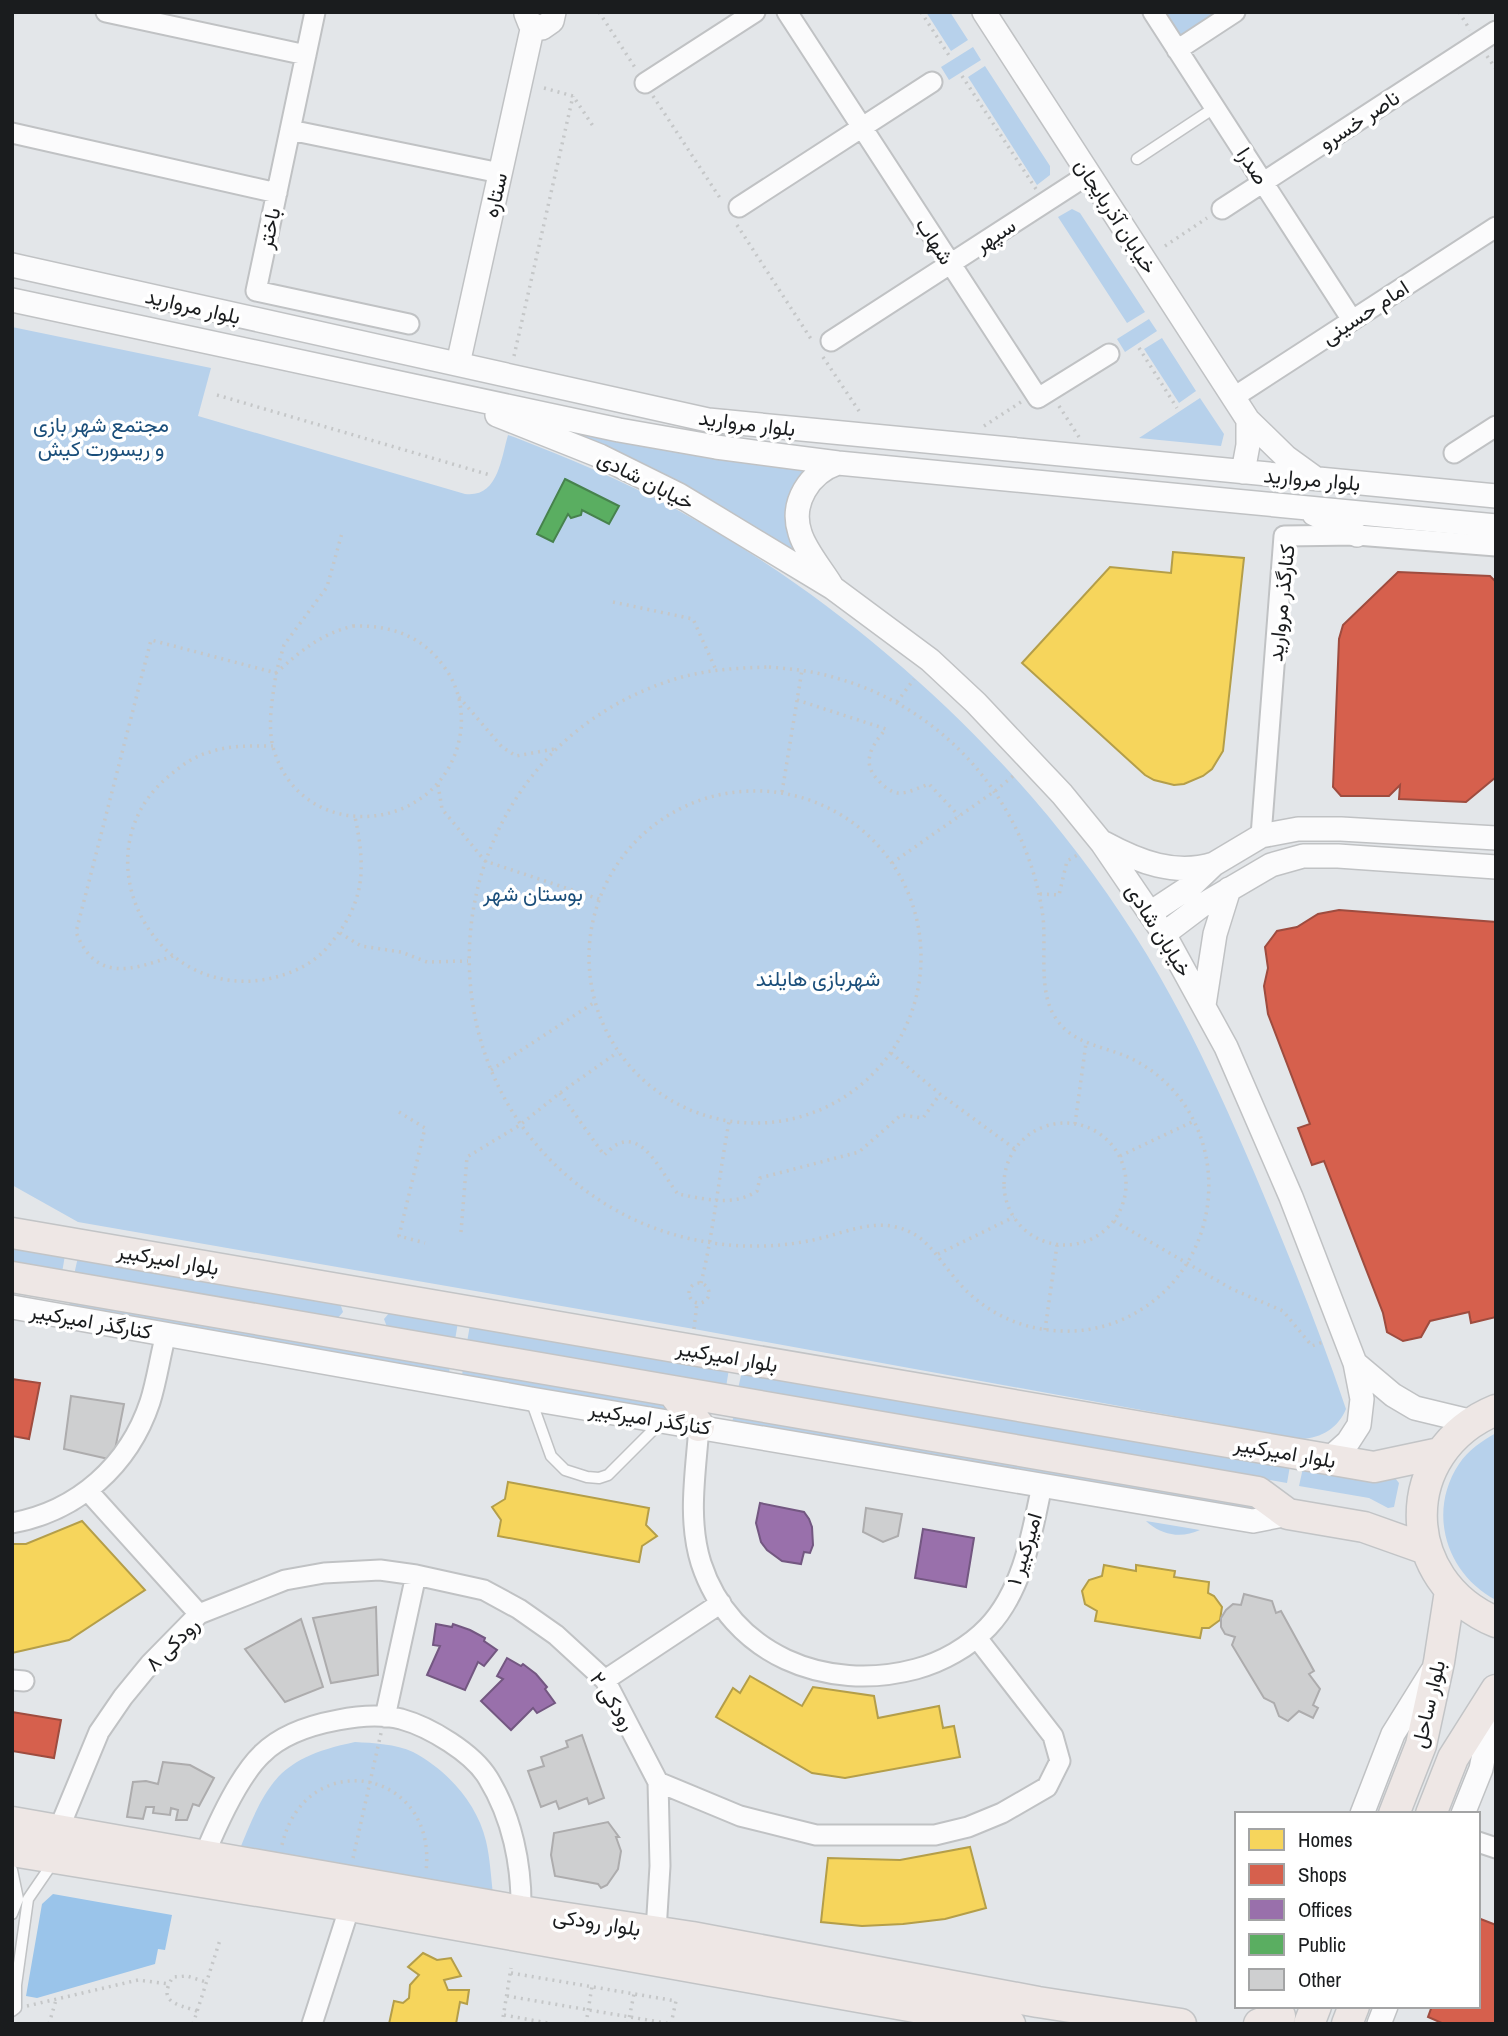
<svg xmlns="http://www.w3.org/2000/svg" width="1508" height="2036" font-family="'Archivo Narrow',Vazirmatn,sans-serif">
	<style>
		.green { fill: #b7d1eb }
		.forest { fill: #9ac4ea }
		.homes { fill: #f6d55c; stroke: #b49e49; stroke-width: 2 }
		.shops { fill: #d6604d; stroke: #9e4c3f; stroke-width: 2 }
		.offices { fill: #9970ab; stroke: #735781; stroke-width: 2 }
		.public { fill: #5aae61; stroke: #47824d; stroke-width: 2 }
		.building { fill: #cecfd0; stroke: #adacad; stroke-width: 2 }
		.lines { fill: none; stroke-linecap: round; stroke-linejoin: round }
		.service-casing { stroke: #c0c2c4; stroke-width: 13 }
		.minor-casing { stroke: #c0c2c4; stroke-width: 23 }
		.tertiary-casing { stroke: #c0c2c4; stroke-width: 26 }
		.primary-casing { stroke: #c2c4c6; stroke-width: 33 }
		.path { stroke: #c5c7c8; stroke-width: 3.5; stroke-dasharray: 2 5; stroke-linecap: butt }
		.service { stroke: #fbfbfc; stroke-width: 10 }
		.minor { stroke: #fbfbfc; stroke-width: 19 }
		.tertiary { stroke: #fbfbfc; stroke-width: 23 }
		.primary { stroke: #eee7e5; stroke-width: 30 }
		.labels { text-anchor: middle; dominant-baseline: central; stroke-width: 7; stroke-linejoin: round; paint-order: stroke }
		.street-label { font-size: 21px; fill: #1a1c1e; stroke: #fff }
		.park-label { font-size: 21px; fill: #1a4e7a; stroke: #fff }
	</style>
	<rect width="100%" height="100%" fill="#e3e6e9"/>
	<path class="green" d="M926 12H950L968 40 951 51Z
		M1163 12H1221L1181 39Z
		M973 47 981 60 949 80 941 67Z
		M985 66 1050 166V175L1037 185 968 77Z
		M1072 209 1080 213 1145 312 1127 323 1058 217Z
		M1149 319 1157 331 1125 352 1117 339Z
		M12 327 211 368 198 416 465 494C498 498 501 459 508 435L514 437C568 458 621 480 672 507 854 605 1024 760 1134 934 1182 1009 1219 1090 1254 1172 1287 1250 1319 1329 1346 1409 1338 1428 1322 1438 1301 1439L694 1329 78 1222 12 1185Z
		M1162 338 1196 391 1179 403 1144 349Z
		M1200 398 1224 434 1221 446 1139 438Z
		M569 428 813 466 791 537 796 556 563 431Z
		M12 1246 65 1255 62 1273 12 1264Z
		M78 1257 340 1303 343 1312 337 1319 74 1275Z
		M70 1300 450 1366 449 1373 69 1308Z
		M390 1312 458 1322 455 1340 387 1327 384 1319Z
		M470 1325 729 1369 726 1387 467 1342Z
		M463 1368 672 1404 679 1413 462 1376Z
		M742 1371 1290 1466 1287 1483 738 1389Z
		M734 1415 1254 1504 1253 1512 732 1422Z
		M1496 1433V1600C1446 1574 1427 1512 1459 1464 1468 1450 1482 1441 1496 1433Z
		M1303 1468 1373 1480 1395 1478 1399 1483 1394 1507 1388 1508 1369 1498 1299 1486Z
		M1146 1521 1200 1530C1181 1539 1161 1535 1146 1521Z
		M355 1742C373 1743 396 1744 413 1752 447 1770 477 1803 486 1841 490 1858 491 1877 493 1894L239 1851C267 1782 278 1758 355 1742Z"/>
	<path class="forest" d="M53 1894 172 1915 165 1950 158 1949 155 1964 37 1998 26 1996 42 1904Z"/>
	<path class="homes" d="M1173 552 1244 558 1223 751 1212 769 1203 776 1184 784 1174 785 1154 780 1145 775 1022 663 1110 567 1171 573Z
		M508 1482 649 1508 646 1525 657 1536 642 1546 639 1562 498 1536 501 1520 492 1507 505 1499Z
		M82 1521 145 1590 69 1640 12 1653V1544H26Z
		M1104 1565 1136 1571V1565L1175 1571 1174 1577 1209 1582 1208 1593 1214 1596 1222 1607 1220 1620 1209 1628H1202L1200 1638 1095 1621 1097 1611 1085 1604 1082 1591 1089 1580 1102 1576Z
		M750 1676 802 1706 813 1687 874 1696 878 1718 939 1706 943 1728 954 1726 960 1757 845 1778 812 1773 716 1717 733 1688 740 1693Z
		M970 1847 986 1908 945 1919 903 1924 862 1926 821 1922 828 1858 900 1860Z
		M423 1953 437 1960 451 1958 461 1976 444 1980 448 1990H469L467 2004 460 2002 456 2024H389L394 2001 403 2003 409 1998 410 1985 419 1975 408 1967Z"/>
	<path class="shops" d="M1398 572 1490 576 1496 582V777L1466 802 1399 799 1400 785 1389 796H1341L1333 787 1339 639 1343 625Z
		M1339 910 1496 922V1317L1471 1323 1469 1312 1430 1321 1421 1337 1403 1341 1387 1332 1383 1313 1324 1161 1312 1165 1298 1128 1310 1124 1268 1014 1264 986 1268 968 1265 947 1277 931 1297 927 1318 914Z
		M12 1379 40 1383 29 1439 12 1436Z
		M12 1712 61 1720 54 1758 12 1751Z
		M1478 1918 1496 1925V2024H1444L1428 2017 1432 2006H1478Z"/>
	<path class="offices" d="M760 1503 804 1512 809 1519 812 1527 813 1545 810 1553 804 1552 801 1564 782 1561 767 1550 761 1542 756 1523Z
		M923 1529 974 1538 966 1587 915 1578Z
		M436 1624 452 1627 453 1624 470 1630 485 1638 484 1641 497 1650 484 1666 478 1662 465 1690 427 1675 440 1646 433 1645Z
		M507 1658 521 1666 523 1664 536 1674 547 1687 545 1689 555 1703 537 1713 533 1708 511 1730 481 1701 503 1679 497 1676Z"/>
	<path class="public" d="M565 479 619 506 609 524 582 510 581 515 571 518 568 514 553 542 537 534Z"/>
	<path class="building" d="M71 1396 124 1404 113 1460 64 1449Z
		M866 1508 902 1514 898 1536 883 1542 863 1532Z
		M1244 1594 1272 1601 1276 1613 1281 1611 1314 1671 1309 1674 1320 1689 1313 1705 1318 1708 1313 1718 1299 1711 1288 1721 1279 1716 1274 1703 1264 1698 1232 1645 1235 1637 1225 1634 1221 1627V1618L1226 1610 1233 1604 1241 1605Z
		M376 1607 378 1675 331 1683 313 1618Z
		M301 1619 323 1687 285 1702 245 1649Z
		M582 1735 604 1798 589 1804 587 1798 559 1809 556 1801 541 1807 528 1771 544 1766 541 1757 568 1747 566 1741Z
		M163 1762 190 1765 214 1778 199 1806 193 1804 187 1820H176L178 1810 171 1808 170 1815 153 1813 154 1807H146L143 1819 127 1817 133 1782 146 1781 158 1784Z
		M608 1822 619 1837H616L621 1851 618 1869 607 1885 601 1888 598 1884 555 1876 551 1855 554 1833Z"/>
	<g class="lines">
		<defs>
			<path id="service" d="M1137 159 1214 108
				M531 1400 551 1456 565 1470 587 1477 599 1478 608 1475 661 1422
				M12 1870 18 1899 12 1914
				M12 2011 16 2008V1985L28 1899 54 1861"/>
			<path id="minor" d="M106 12 306 55
				M315 12 256 291 409 324
				M787 12 1038 398 1109 354
				M1153 12 1352 320
				M1177 50 1235 12
				M645 83 755 12
				M290 130 500 173
				M12 133 277 193
				M739 207 932 82
				M1222 209 1496 31
				M831 341 1089 174
				M1234 397 1496 227
				M1454 453 1496 426
				M1261 836 1284 536 1357 535 1496 546
				M699 1426C696 1471 687 1518 701 1563 731 1655 826 1693 916 1669 942 1662 969 1647 988 1627 1023 1590 1032 1533 1042 1485
				M88 1491 199 1614
				M12 1523C78 1511 129 1465 150 1402 157 1380 160 1356 166 1334
				M12 1680 24 1681
				M605 1680 721 1603
				M385 1717 416 1575
				M658 1782 740 1816 816 1835H935L968 1827 1002 1813 1047 1787 1060 1761 1053 1736 977 1638
				M58 1831 99 1732 123 1697 150 1664 199 1614 285 1580 324 1573 380 1570 416 1575 484 1590 519 1609 556 1635 605 1680 658 1782 660 1866 656 1931
				M1478 1842 1496 1848
				M204 1856C216 1827 239 1776 262 1754 282 1734 311 1725 338 1720 358 1716 381 1714 401 1719 430 1727 473 1753 488 1778 512 1817 522 1865 521 1911
				M312 2024 350 1906"/>
			<path id="tertiary" d="M984 12 1248 420 1286 457 1315 478
				M526 14 530 24 542 28 552 21 554 12
				M12 265 708 420 1496 496
				M12 300 619 430 716 447 838 463 1496 526
				M458 364 533 25
				M497 415 600 456 679 495 833 588 930 660 976 703 1062 794 1102 843 1164 934 1226 1047 1291 1197 1355 1363 1362 1399 1359 1425 1348 1442 1329 1459
				M1243 472 1248 445V420
				M1314 514 1357 535
				M831 585C822 570 805 550 800 533 790 503 809 473 838 463
				M1104 843C1139 862 1175 876 1214 864
				M1150 913 1191 886 1214 864 1261 836 1298 829H1341L1496 838
				M1164 934 1201 906 1271 865 1303 856H1338L1496 867
				M1204 1005 1215 934 1229 889
				M12 1307 531 1399 1253 1521 1288 1514
				M1355 1363 1393 1395 1415 1408 1473 1422
				M1362 1814 1393 1734 1431 1673
				M1463 1814 1481 1769 1495 1699
				M1379 2024 1386 2006"/>
			<path id="primary" d="M12 1233 1374 1467 1440 1453
				M12 1277 1258 1492 1288 1514 1364 1527 1426 1549
				M672 1391 699 1426
				M1496 1410C1396 1451 1398 1581 1496 1622
				M1394 1814 1421 1745 1439 1662 1450 1591
				M1431 1814 1453 1758 1496 1690
				M12 1822 521 1911 692 1937 1038 2002 1181 2024
				M12 1851 350 1906 1010 2024
				M1259 2024 1280 2016
				M1309 2024 1316 2006
				M1347 2024 1354 2006"/>
		</defs>
		<use href="#service" class="service-casing"/>
		<use href="#minor" class="minor-casing"/>
		<use href="#tertiary" class="tertiary-casing"/>
		<use href="#primary" class="primary-casing"/>
		<path class="path" d="M599 12 636 69
			M921 12 950 57
			M1459 12 1470 30
			M1487 56 1496 69
			M962 76 1036 189
			M544 88 573 96 595 129
			M653 96 722 201
			M737 225 813 342
			M1165 246 1207 218
			M1139 348 1177 408
			M514 356 573 96
			M823 357 861 414
			M217 395 490 475
			M1059 406 1079 437
			M984 426 1021 402
			M613 602 693 619 716 670
			M353 626C391 625 423 636 445 668 458 686 463 708 461 729 449 834 301 850 273 747 267 723 273 697 276 673 302 650 319 635 353 626Z
			M769 667C792 669 814 671 836 678 944 708 1024 800 1042 910 1048 944 1036 992 1057 1020 1076 1047 1109 1046 1136 1061 1214 1103 1231 1206 1179 1275 1152 1311 1107 1333 1062 1331 1019 1330 980 1310 954 1277 936 1256 926 1234 896 1227 867 1220 837 1236 808 1241 742 1254 670 1242 612 1208 397 1081 432 760 669 681 701 670 735 668 769 667Z
			M459 697 502 747 516 756 554 749
			M797 700 886 729C872 745 860 763 879 781 883 786 891 792 897 793 908 794 920 787 929 784L959 816
			M897 702 914 679
			M273 746C252 746 230 745 210 752 194 756 181 766 169 776 82 847 143 988 253 981 278 979 307 969 325 950 364 906 367 873 355 817
			M438 785 442 809 485 861 599 899
			M589 957a166 166 0 1 1 332 0a166 166 0 1 1-332 0Z
			M782 792 802 670
			M892 863 995 791 1013 776
			M1040 894 1059 895 1067 861 1079 854
			M340 933 361 946 401 952 427 962 468 961
			M173 956C132 970 96 983 76 932L151 640 276 673 284 645 327 587 342 533
			M891 1053 940 1094 1015 1149
			M491 1070 595 1002
			M560 1093 604 1155C608 1152 613 1146 618 1144 645 1131 664 1178 678 1194 704 1199 734 1207 757 1191L760 1178 859 1152 901 1115 923 1118 940 1094
			M399 1112 425 1128 399 1236 425 1243
			M1004 1184a61 61 0 1 1 122 0a61 61 0 1 1-122 0Z
			M1075 1124 1086 1043
			M1120 1156 1194 1121
			M1114 1221 1232 1289 1283 1311 1312 1346 1323 1342
			M461 1232 467 1157 520 1125 560 1093 618 1052
			M938 1254 1014 1217
			M689 1293a10 10 0 1 1 20 0a10 10 0 1 1-20 0Z
			M701 1283C714 1230 719 1175 729 1122
			M694 1329 697 1303
			M1045 1330 1057 1245
			M282 1845C305 1745 438 1768 426 1871
			M353 1858 381 1733
			M511 1973 676 2001 671 2024
			M507 1996 671 2024
			M27 2006 138 1980 169 1984
			M197 2011C176 2004 157 2002 173 1977L187 1976 206 1982
			M504 2015 553 2024
			M49 2024 56 2000
			M193 2024 220 1940
			M502 2024 511 1968
			M586 2024 592 1986
			M628 2024 634 1994"/>
		<use href="#service" class="service"/>
		<use href="#minor" class="minor"/>
		<use href="#tertiary" class="tertiary"/>
		<use href="#primary" class="primary"/>
	</g>
	<g class="labels">
		<g class="street-label">
			<text transform="translate(1359 120) rotate(-33)">ناصر خسرو</text>
			<text transform="translate(1253 166) rotate(57)">صدرا</text>
			<text transform="translate(495 195) rotate(-77)">ستاره</text>
			<text transform="translate(1116 216) rotate(57)">خیابان آذربایجان</text>
			<text transform="translate(269 228) rotate(-78)">باختر</text>
			<text transform="translate(995 235) rotate(-33)">سپهر</text>
			<text transform="translate(935 241) rotate(57)">شهاب</text>
			<text transform="translate(193 306) rotate(13)">بلوار مروارید</text>
			<text transform="translate(1365 312) rotate(-33)">امام حسینی</text>
			<text transform="translate(747 423) rotate(7)">بلوار مروارید</text>
			<text transform="translate(1312 479) rotate(5)">بلوار مروارید</text>
			<text transform="translate(646 480) rotate(27)">خیابان شادی</text>
			<text transform="translate(1281 603) rotate(-84)">کنارگذر مروارید</text>
			<text transform="translate(1159 930) rotate(58)">خیابان شادی</text>
			<text transform="translate(168 1259) rotate(10)">بلوار امیرکبیر</text>
			<text transform="translate(91 1321) rotate(10)">کنارگذر امیرکبیر</text>
			<text transform="translate(727 1356) rotate(10)">بلوار امیرکبیر</text>
			<text transform="translate(650 1418) rotate(9)">کنارگذر امیرکبیر</text>
			<text transform="translate(1285 1452) rotate(10)">بلوار امیرکبیر</text>
			<text transform="translate(1024 1549) rotate(-73)">امیرکبیر ۱</text>
			<text transform="translate(172 1644) rotate(-45)">رودکی ۸</text>
			<text transform="translate(613 1701) rotate(57)">رودکی ۲</text>
			<text transform="translate(1428 1704) rotate(-77)">بلوار ساحل</text>
			<text transform="translate(597 1922) rotate(9)">بلوار رودکی</text>
		</g>
		<g class="park-label">
			<text x="101" y="424">مجتمع شهر بازی<tspan x="101" dy="24">و ریسورت کیش</tspan></text>
			<text x="533" y="893">بوستان شهر</text>
			<text x="818" y="978">شهربازی هایلند</text>
		</g>
	</g>
	<rect width="1508" height="2036" fill="none" stroke="#1a1c1e" stroke-width="28"/>
	<rect x="1235" y="1812" width="245" height="196" fill="#ffffff" stroke="#a3a4a5" stroke-width="2"/>
	<rect x="1249" y="1829" width="35" height="21" fill="#f6d55c" stroke="#a3a4a5" stroke-width="2"/>
	<text x="1298" y="1847" font-size="21" fill="#1a1c1e">Homes</text>
	<rect x="1249" y="1864" width="35" height="21" fill="#d6604d" stroke="#a3a4a5" stroke-width="2"/>
	<text x="1298" y="1882" font-size="21" fill="#1a1c1e">Shops</text>
	<rect x="1249" y="1899" width="35" height="21" fill="#9970ab" stroke="#a3a4a5" stroke-width="2"/>
	<text x="1298" y="1917" font-size="21" fill="#1a1c1e">Offices</text>
	<rect x="1249" y="1934" width="35" height="21" fill="#5aae61" stroke="#a3a4a5" stroke-width="2"/>
	<text x="1298" y="1952" font-size="21" fill="#1a1c1e">Public</text>
	<rect x="1249" y="1969" width="35" height="21" fill="#cecfd0" stroke="#a3a4a5" stroke-width="2"/>
	<text x="1298" y="1987" font-size="21" fill="#1a1c1e">Other</text>
</svg>
